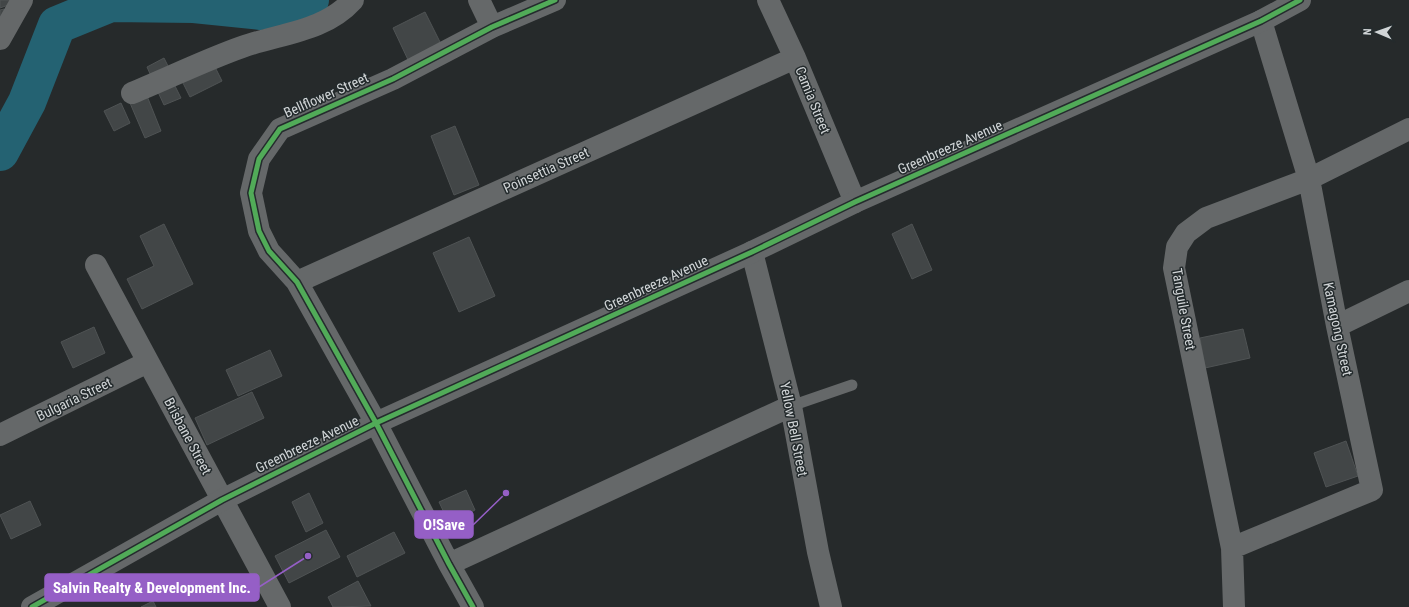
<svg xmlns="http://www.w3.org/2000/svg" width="1409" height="607" font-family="'Roboto Condensed',sans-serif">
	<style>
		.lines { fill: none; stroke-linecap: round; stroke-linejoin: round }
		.river { stroke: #246272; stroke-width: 38 }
		.building { fill: #424647; stroke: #4f5354 }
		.lane { stroke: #656869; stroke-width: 11 }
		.street { stroke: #656869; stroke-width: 22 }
		.secondary { stroke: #656869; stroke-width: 22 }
		.cycleway-casing { stroke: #242b2d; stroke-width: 8 }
		.cycleway { stroke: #51ab58; stroke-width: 5 }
		.labels { text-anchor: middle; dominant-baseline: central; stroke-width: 3; stroke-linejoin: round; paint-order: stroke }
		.street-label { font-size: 14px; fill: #d1d5d7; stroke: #242b2d }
		.leader { fill: none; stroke: #955fc6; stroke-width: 1.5 }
		.callout-dot { fill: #955fc6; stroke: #242b2d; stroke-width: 1.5 }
		.callout { fill: #955fc6; stroke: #955fc6; stroke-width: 1.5 }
		.callout-label { font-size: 15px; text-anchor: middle; font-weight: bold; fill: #fff }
	</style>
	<rect width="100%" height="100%" fill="#262a2b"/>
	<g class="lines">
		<path class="river" d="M0 152 27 102 57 25 111 3 194 4 261 11 310 0"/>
	</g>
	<path class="building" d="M0 0H13L14 3 0 8Z
		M4 9 8 20 0 23V10Z
		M425 12 443 48 410 64 393 28Z
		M164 58 169 68 151 76 147 67Z
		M214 65 222 81 190 97 182 81Z
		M174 84 181 98 164 105 158 92Z
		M147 96 161 131 145 138 130 103Z
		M121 103 130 123 114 131 104 111Z
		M455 126 479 185 454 195 431 136Z
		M164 224 193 284 142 309 127 279 154 266 140 236Z
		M912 224 932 270 912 279 892 234Z
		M469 237 495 296 459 312 433 253Z
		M94 327 105 353 73 368 61 342Z
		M1243 329 1250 358 1205 368 1200 338Z
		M270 350 282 376 238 396 226 370Z
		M252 392 264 418 207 445 195 418Z
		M1346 441 1358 476 1326 487 1314 453Z
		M466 490 475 510 449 523 439 502Z
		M309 493 323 523 306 532 292 502Z
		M30 501 41 525 11 539 0 515Z
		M326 530 340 557 289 583 275 556Z
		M394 532 405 553 357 577 347 556Z
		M358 581 371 606 333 607 328 597Z
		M153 601 156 607H141Z"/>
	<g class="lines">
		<path class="lane" d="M791 406 852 385"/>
		<path class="street" d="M479 0 492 27
			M768 0 795 58 855 202
			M0 39 22 0
			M132 93C169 78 205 60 242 47 281 33 324 32 353 0
			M752 252 791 406 818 552 831 607
			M96 265 280 607
			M297 282 795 58
			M1337 326 1409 291
			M0 435 148 362
			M1232 548 1372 490 1337 326 1309 179 1261 21
			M449 564 791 406
			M473 607 449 564 376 423 297 282 269 251 259 231 251 193 259 159 280 129 393 79 492 27 555 0
			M1234 607 1232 548 1174 268 1177 247 1186 233 1206 218 1309 179 1409 129"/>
		<path class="secondary" d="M32 607 222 500 376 423 752 252 855 202 1261 21 1300 0"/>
		<defs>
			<path id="cycleway" d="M32 607 222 500 376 423 752 252 855 202 1261 21 1300 0
				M473 607 449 564 376 423 297 282 269 251 259 231 251 193 259 159 280 129 393 79 492 27 555 0"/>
		</defs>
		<use href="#cycleway" class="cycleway-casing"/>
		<use href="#cycleway" class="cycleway"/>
	</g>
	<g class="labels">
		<g class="street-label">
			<text transform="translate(326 95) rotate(-24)">Bellflower Street</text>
			<text transform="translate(813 100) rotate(68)">Camia Street</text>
			<text transform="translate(950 147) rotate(-24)">Greenbreeze Avenue</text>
			<text transform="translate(546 170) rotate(-24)">Poinsettia Street</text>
			<text transform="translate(656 283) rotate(-25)">Greenbreeze Avenue</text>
			<text transform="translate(1184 309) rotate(80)">Tanguile Street</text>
			<text transform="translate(1338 329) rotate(78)">Kamagong Street</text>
			<text transform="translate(74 399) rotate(-26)">Bulgaria Street</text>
			<text transform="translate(794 429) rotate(79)">Yellow Bell Street</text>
			<text transform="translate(188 436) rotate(62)">Brisbane Street</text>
			<text transform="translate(307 444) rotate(-26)">Greenbreeze Avenue</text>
		</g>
	</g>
	<path class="leader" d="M506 493L473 525M308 556L259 587"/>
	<g class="callout-dot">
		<circle cx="506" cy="493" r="4"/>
		<circle cx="308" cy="556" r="4"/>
	</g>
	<g class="callout">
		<rect x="415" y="511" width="58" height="27" rx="4"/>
		<rect x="45" y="574" width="214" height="27" rx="4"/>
	</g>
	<g class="callout-label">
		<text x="444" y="530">O!Save</text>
		<text x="152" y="593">Salvin Realty &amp; Development Inc.</text>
	</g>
	<g transform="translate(1377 32) rotate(272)" stroke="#242b2d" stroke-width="3" paint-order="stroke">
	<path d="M0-3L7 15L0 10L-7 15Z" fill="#d1d5d7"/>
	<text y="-6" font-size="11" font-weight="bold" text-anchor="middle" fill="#d1d5d7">N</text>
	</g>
</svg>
